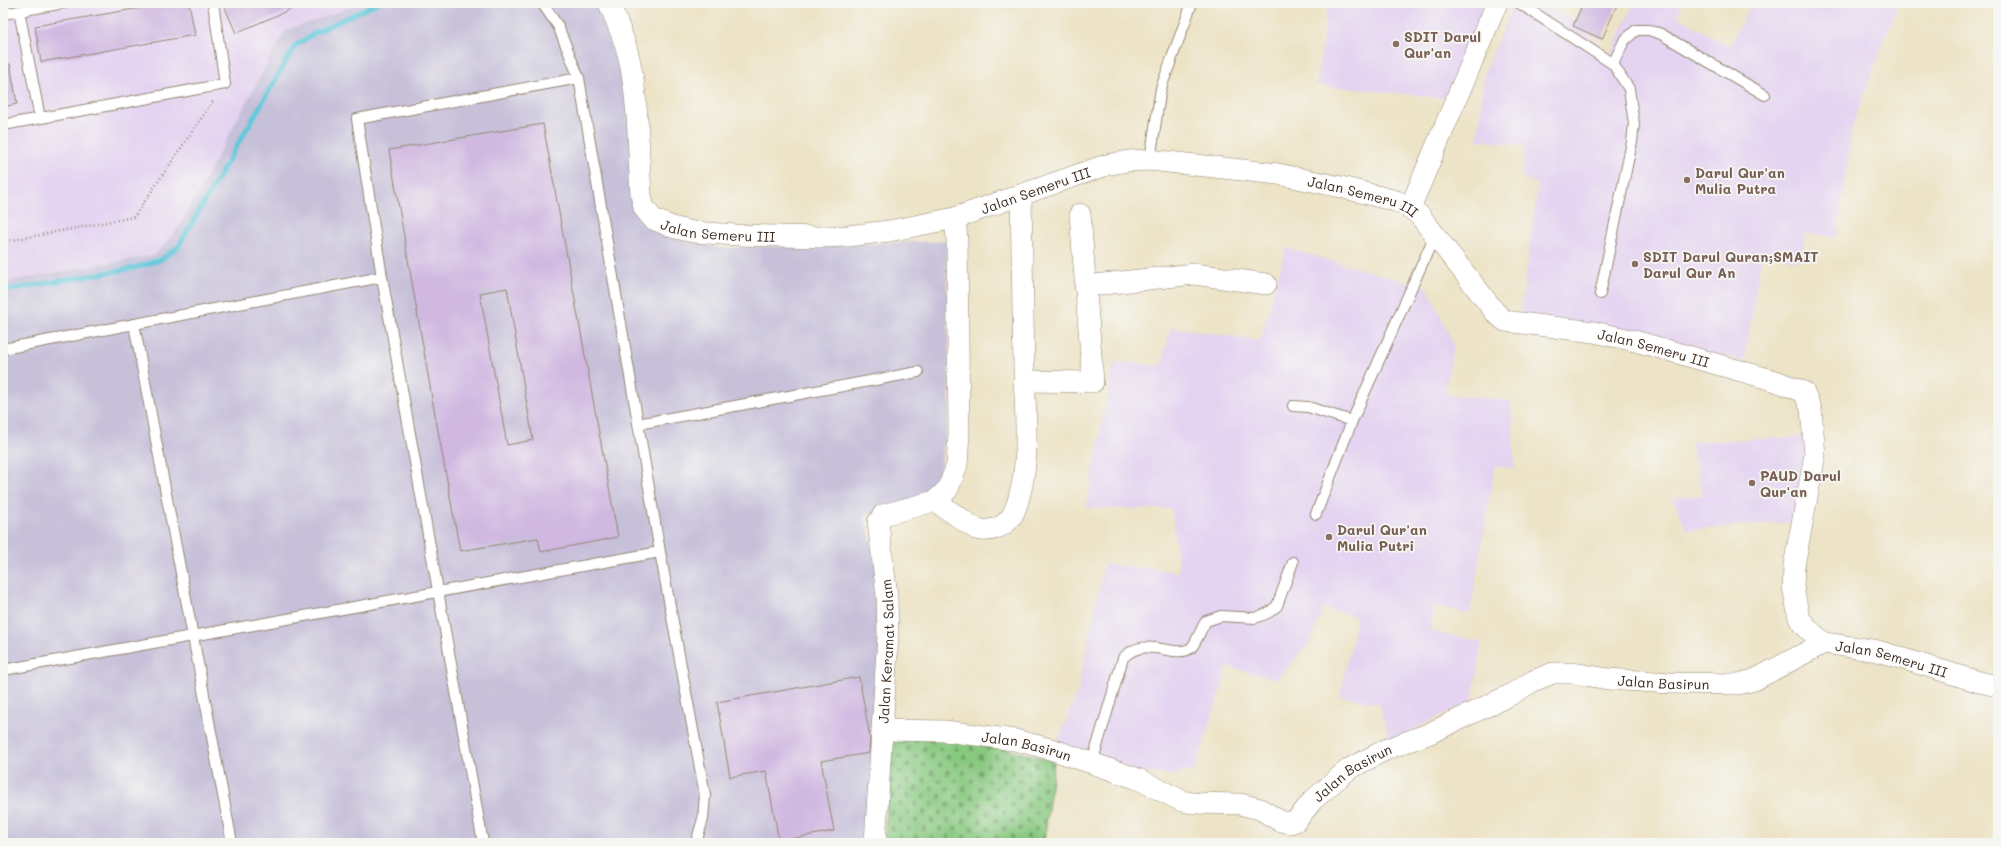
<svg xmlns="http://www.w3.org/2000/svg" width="2001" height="846" font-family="Mali,sans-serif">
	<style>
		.built { fill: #e4d3f1 }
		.industrial { fill: #c6c0d9 }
		.cemetery { fill: url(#cemetery-stones); stroke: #627a4f }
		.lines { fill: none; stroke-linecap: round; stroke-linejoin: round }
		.stream { stroke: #5fc8db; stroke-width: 5 }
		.building { fill: #d0b8e1; fill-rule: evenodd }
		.service-casing { stroke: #948672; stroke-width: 12 }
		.minor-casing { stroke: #948672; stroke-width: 22 }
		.path { stroke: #948672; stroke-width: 2.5; stroke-dasharray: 1 3; stroke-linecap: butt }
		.service { stroke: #fff; stroke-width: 10 }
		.minor { stroke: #fff; stroke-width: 21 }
		.education-dot { fill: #8d6e63; stroke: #f6f6f2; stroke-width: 1.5 }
		.labels { text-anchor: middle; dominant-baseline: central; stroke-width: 3.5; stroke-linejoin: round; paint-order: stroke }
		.education-label { font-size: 14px; font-weight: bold; fill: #785e54; stroke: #f6f6f2; text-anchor: start }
		.street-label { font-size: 14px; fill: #3b2a1e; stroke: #f6f6f2 }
	</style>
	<defs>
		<pattern id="cemetery-stones" width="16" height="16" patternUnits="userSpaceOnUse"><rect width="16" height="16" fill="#88c980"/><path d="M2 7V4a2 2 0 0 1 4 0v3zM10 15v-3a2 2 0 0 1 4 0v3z" fill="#70a368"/></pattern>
	</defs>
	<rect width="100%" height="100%" fill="#f6f6f2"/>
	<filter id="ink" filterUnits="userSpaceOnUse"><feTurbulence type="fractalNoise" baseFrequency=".025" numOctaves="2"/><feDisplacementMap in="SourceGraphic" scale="8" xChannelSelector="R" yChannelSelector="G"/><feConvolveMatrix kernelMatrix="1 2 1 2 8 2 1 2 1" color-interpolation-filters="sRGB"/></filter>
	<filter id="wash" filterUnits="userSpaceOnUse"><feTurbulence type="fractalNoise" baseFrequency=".012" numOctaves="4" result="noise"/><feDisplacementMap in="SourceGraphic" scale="16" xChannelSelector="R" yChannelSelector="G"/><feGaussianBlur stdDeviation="0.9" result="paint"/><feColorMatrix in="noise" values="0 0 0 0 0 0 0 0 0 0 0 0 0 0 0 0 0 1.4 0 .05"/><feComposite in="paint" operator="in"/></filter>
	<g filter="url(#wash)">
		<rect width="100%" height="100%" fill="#ede3c6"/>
		<path class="built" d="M3 3H363L285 31 179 227 155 255 3 282Z
			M1328 3H1488L1445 98 1316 85Z
			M1514 3H1530L1570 18 1611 55 1634 3H1682L1677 16 1730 47 1751 3H1898L1852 127 1837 237 1805 233 1801 261 1762 253 1744 361 1520 317 1538 184 1521 177 1524 145 1478 140 1484 73Z
			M1286 248 1428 288 1454 345 1444 394 1511 401 1515 468 1495 466 1470 614 1434 606 1430 631 1482 642 1472 702 1390 740 1379 704 1340 696 1357 617 1323 608 1310 642 1277 679 1228 667 1195 770 1173 775 1139 772 1056 745 1078 691 1104 564 1179 572 1172 509 1086 508 1114 362 1161 366 1171 327 1260 341Z
			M1805 437V472L1795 522 1686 530 1673 498 1703 495 1691 442Z"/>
		<path class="industrial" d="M363 3H595L628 88 640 206 661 235 720 248 946 241 950 406 939 474 921 497 865 516 885 602 869 836 857 843H3V282L155 255 179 227 285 31Z"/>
		<path class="cemetery" d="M891 736C945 741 1002 744 1054 762L1044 843H887L885 834Z"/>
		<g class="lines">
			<path class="stream" d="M3 291 134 268 160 260 178 247 295 46 313 34 377 3"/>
		</g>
		<g id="blocks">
			<path class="building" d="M169 3H189L195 35 41 62 35 26Z
				M223 3H305L236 33Z
				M1583 3H1618L1602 39 1573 26Z
				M10 64 17 104 3 107V65Z
				M543 124 618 537 541 552 538 538 460 551 432 398 389 150ZM507 288 533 440 507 445 480 293Z
				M859 677 870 737 869 753 821 761 834 831 779 841 766 771 730 777 717 702Z"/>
		</g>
	</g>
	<g filter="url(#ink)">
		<use href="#blocks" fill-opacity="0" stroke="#948672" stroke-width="1"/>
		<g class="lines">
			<defs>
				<path id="service" d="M542 3 558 26 579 78 660 552 705 795 703 819 696 843
					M1519 3 1613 64 1629 89 1634 124 1632 142 1600 294
					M19 11 40 118
					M3 14 64 3
					M1613 64 1624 41 1636 30H1649L1661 34 1765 95
					M3 125 225 84 213 3
					M1150 160 1161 88 1192 3
					M134 324 232 843
					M3 349 382 277
					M1293 406 1308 407 1352 421
					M638 424 918 372
					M1316 514 1352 421 1435 235
					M3 670 660 552
					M1092 763 1123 658C1146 634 1174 660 1191 648 1195 645 1202 627 1206 621L1221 616 1255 618 1268 613 1277 606 1293 562
					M483 843 382 277 357 119 579 78"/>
				<g id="minor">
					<path id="s1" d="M609 3C616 21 625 39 629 58 639 103 638 150 641 195L644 208 653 219 672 227 693 232 736 235 821 237 848 236 889 231 955 218 1106 165 1128 161 1150 160 1278 174 1341 187 1396 201 1410 208 1420 216 1495 312 1505 321 1594 332 1635 341 1776 381 1804 392 1811 409 1815 455 1794 566 1793 587 1799 618 1809 630 1824 643 1878 651 1979 682 1998 686"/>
					<path d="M1410 208 1497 3"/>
					<path d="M1085 286 1194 274 1266 284"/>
					<path d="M1025 381 1093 382 1080 214"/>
					<path d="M935 501 976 529C991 533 1007 527 1014 512 1032 470 1025 415 1024 371 1023 312 1022 253 1021 195"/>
					<path id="s2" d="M882 730 945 731 1015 740 1054 750 1138 779 1182 801 1192 803 1240 804 1260 809 1280 821 1290 823 1296 821 1313 800 1349 769 1387 749 1428 734 1512 694 1533 681 1553 673H1573L1608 679 1670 683 1738 684 1754 680 1824 643"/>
					<path id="s3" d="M875 843 888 635 887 596 878 522 883 515 935 501 948 489 957 465 959 433 957 240 955 218"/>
				</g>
			</defs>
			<use href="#service" class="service-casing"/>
			<use href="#minor" class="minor-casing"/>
			<path class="path" d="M3 242 134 217 213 101"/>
			<use href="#service" class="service"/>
			<use href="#minor" class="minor"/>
		</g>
	</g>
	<g class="education-dot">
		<circle cx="1396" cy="44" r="4"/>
		<circle cx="1687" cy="180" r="4"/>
		<circle cx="1635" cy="264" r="4"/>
		<circle cx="1752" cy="483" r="4"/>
		<circle cx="1329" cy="537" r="4"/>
	</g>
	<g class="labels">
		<g class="education-label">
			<text x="1404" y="36">SDIT Darul<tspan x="1404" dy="16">Qur'an</tspan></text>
			<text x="1695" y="172">Darul Qur'an<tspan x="1695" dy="16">Mulia Putra</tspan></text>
			<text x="1643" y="256">SDIT Darul Quran;SMAIT<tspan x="1643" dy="16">Darul Qur An</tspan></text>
			<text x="1760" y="475">PAUD Darul<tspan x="1760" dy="16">Qur'an</tspan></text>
			<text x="1337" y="529">Darul Qur'an<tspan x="1337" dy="16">Mulia Putri</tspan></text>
		</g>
		<g class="street-label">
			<text stroke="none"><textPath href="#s1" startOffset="615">Jalan Semeru III</textPath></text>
			<text stroke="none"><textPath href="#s1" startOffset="951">Jalan Semeru III</textPath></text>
			<text stroke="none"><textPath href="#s1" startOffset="291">Jalan Semeru III</textPath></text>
			<text stroke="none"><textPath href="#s1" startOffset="1299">Jalan Semeru III</textPath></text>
			<text stroke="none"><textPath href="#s3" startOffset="192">Jalan Keramat Salam</textPath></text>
			<text stroke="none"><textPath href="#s1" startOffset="1791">Jalan Semeru III</textPath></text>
			<text stroke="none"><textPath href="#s2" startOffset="842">Jalan Basirun</textPath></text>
			<text stroke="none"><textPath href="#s2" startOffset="146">Jalan Basirun</textPath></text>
			<text stroke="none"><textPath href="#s2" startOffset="506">Jalan Basirun</textPath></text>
		</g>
	</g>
	<rect width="2001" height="846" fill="none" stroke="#f6f6f2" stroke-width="16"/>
</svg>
